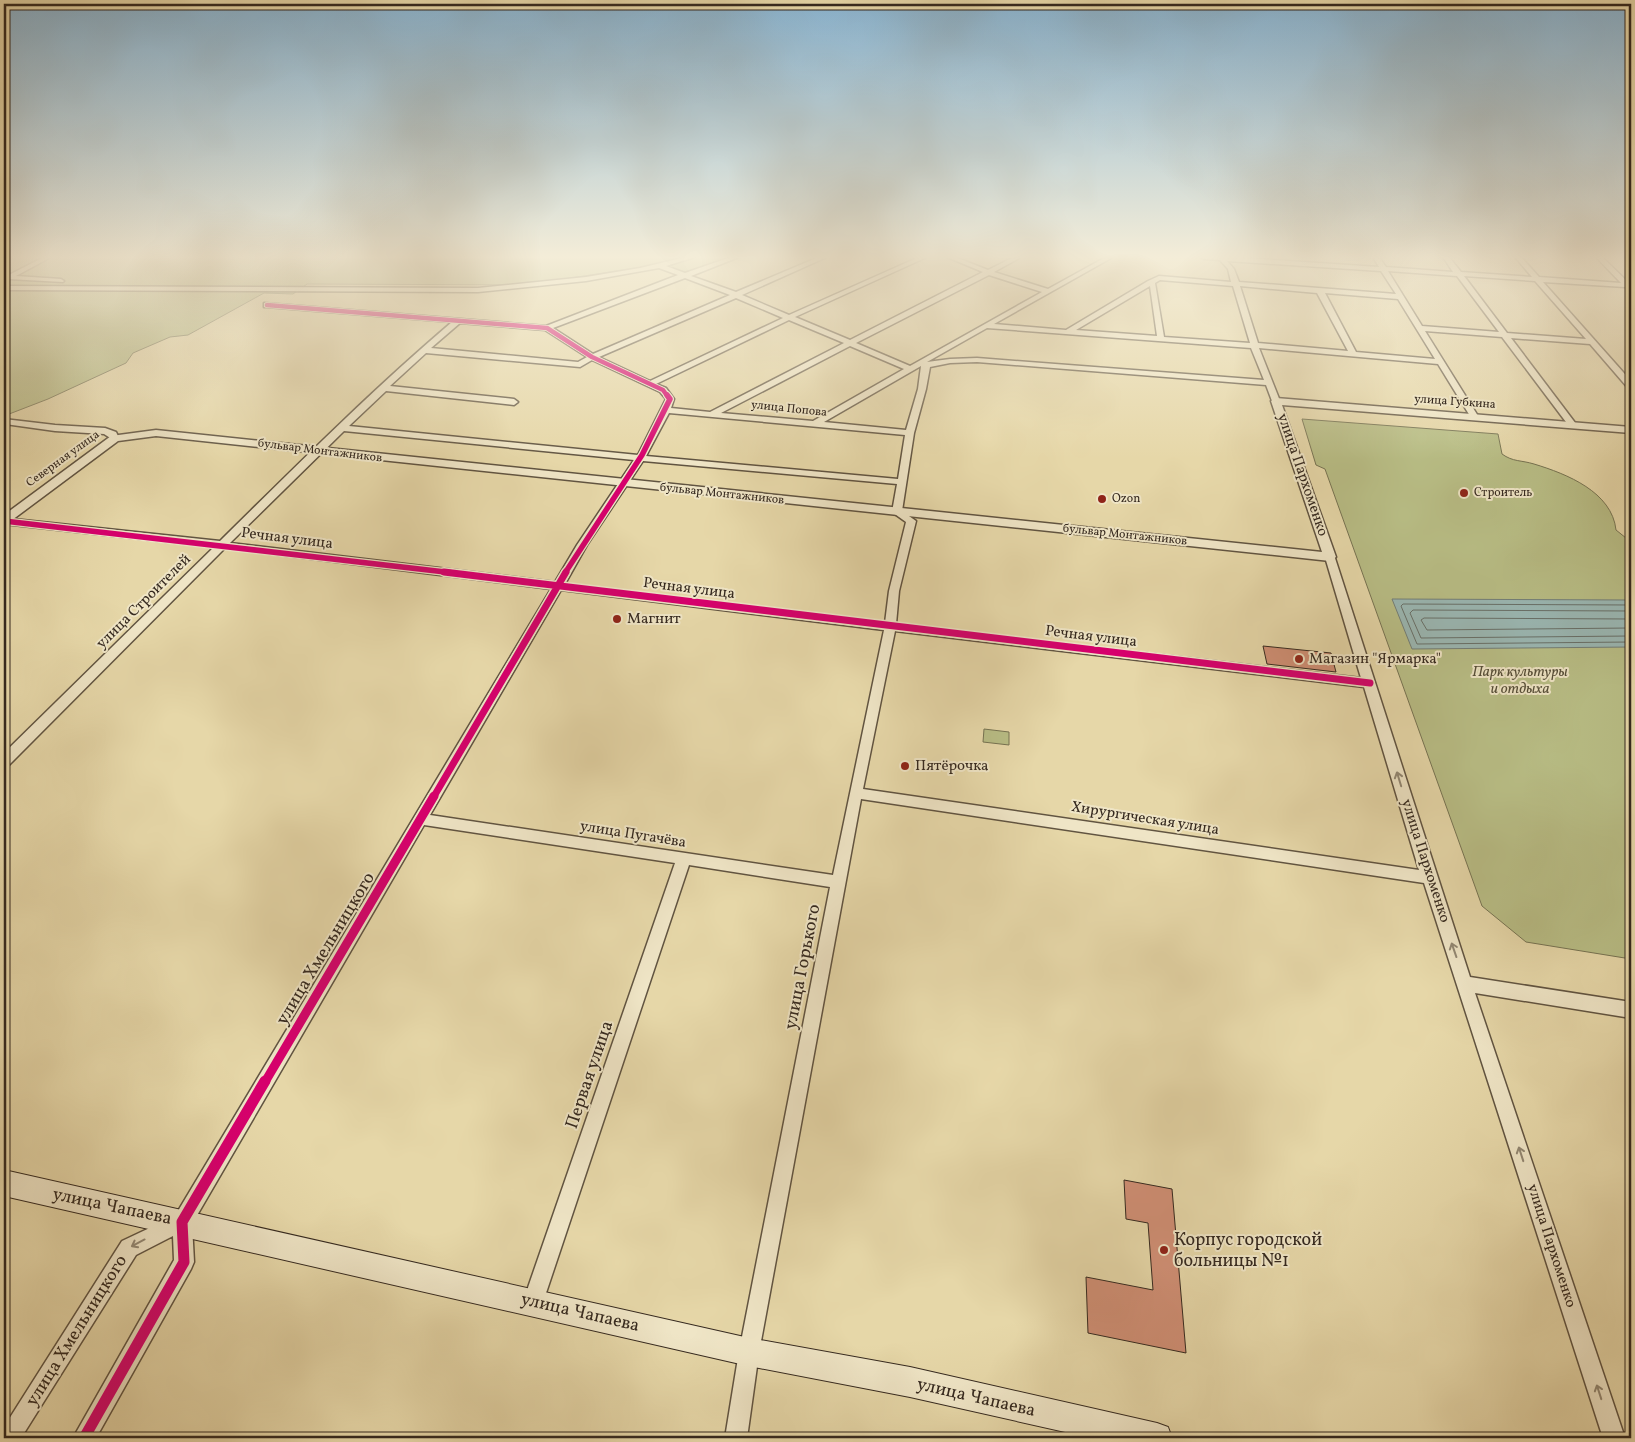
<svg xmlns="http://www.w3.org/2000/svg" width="1635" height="1442" font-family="Vollkorn,serif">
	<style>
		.green { fill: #b8bd85; stroke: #767352 }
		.water { fill: #9ab7b3; stroke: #727e78 }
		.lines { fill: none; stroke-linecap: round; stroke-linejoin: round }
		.shore { stroke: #687069; stroke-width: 1 }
		.building { fill: #d08f75; stroke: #35291f }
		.minor-casing { stroke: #615441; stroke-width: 3 }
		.tertiary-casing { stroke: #615441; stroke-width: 3 }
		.secondary-casing { stroke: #35291f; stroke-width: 2 }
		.minor { fill: #efe5c6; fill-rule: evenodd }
		.tertiary { fill: #efe5c6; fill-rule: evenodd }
		.secondary { fill: #efe5c6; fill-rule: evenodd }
		.cycleway-far4-casing { stroke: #efe5c6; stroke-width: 6 }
		.cycleway-far3-casing { stroke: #efe5c6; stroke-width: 8 }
		.cycleway-far2-casing { stroke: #efe5c6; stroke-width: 10 }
		.cycleway-far1-casing { stroke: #efe5c6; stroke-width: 12 }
		.cycleway-casing { stroke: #efe5c6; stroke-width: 14 }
		.cycleway-far4 { stroke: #d6006c; stroke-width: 4.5 }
		.cycleway-far3 { stroke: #d6006c; stroke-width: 5.5 }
		.cycleway-far2 { stroke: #d6006c; stroke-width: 7 }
		.cycleway-far1 { stroke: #d6006c; stroke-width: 9 }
		.cycleway { stroke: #d6006c; stroke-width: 11 }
		.oneway { stroke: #928772 }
		.poi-dot { fill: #8f2418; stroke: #efe5c6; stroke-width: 2 }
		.labels { text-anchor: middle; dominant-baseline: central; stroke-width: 4; stroke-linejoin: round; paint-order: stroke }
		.far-street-label { font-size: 12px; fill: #35291f; stroke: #efe5c6 }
		.far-poi-label { font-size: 12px; fill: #35291f; stroke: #efe5c6; text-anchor: start }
		.street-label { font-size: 15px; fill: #35291f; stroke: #efe5c6 }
		.poi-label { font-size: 15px; fill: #35291f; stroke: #efe5c6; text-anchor: start }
		.park-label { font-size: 15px; font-style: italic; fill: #564e38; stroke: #efe5c6 }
		.near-street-label { font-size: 18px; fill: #35291f; stroke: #efe5c6 }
		.near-poi-label { font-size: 18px; fill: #35291f; stroke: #efe5c6; text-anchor: start }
	</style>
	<rect width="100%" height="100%" fill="#e6d7a8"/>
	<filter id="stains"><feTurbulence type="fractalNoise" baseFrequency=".004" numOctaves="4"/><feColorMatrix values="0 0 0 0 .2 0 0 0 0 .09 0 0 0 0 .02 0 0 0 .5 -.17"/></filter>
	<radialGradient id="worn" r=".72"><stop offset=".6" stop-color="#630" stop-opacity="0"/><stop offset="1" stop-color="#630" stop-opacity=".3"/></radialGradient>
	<path class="green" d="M4 257H680V259L685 261 700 257H730L683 274 661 264 526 285 307 284 293 294 264 293 188 335 170 337 133 353 126 363 48 399 4 416Z
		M1302 419 1498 434 1502 454C1513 462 1521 460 1534 464 1567 474 1612 492 1616 530L1631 542V959L1526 942 1482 906 1325 469 1316 465Z
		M984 729 1009 732V745L983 742Z"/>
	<path class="water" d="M1392 599 1631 600V647L1412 649Z"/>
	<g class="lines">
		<path class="shore" d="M1631 605 1403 604 1401 606 1417 644 1631 642
			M1631 611 1413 610 1410 613 1421 638 1631 636
			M1631 619 1424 618 1421 620 1427 630 1631 628"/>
	</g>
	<path class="building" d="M1263 646 1331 653 1336 672 1267 664Z
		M1124 1180 1172 1189 1186 1353 1088 1333 1086 1277 1153 1290 1148 1223 1126 1219Z"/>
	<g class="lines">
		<defs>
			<path id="minor" d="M44 257H51L16 276 61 279 64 281 63 282 8 279 5 277Z
				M686 257H695L666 266 685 273 731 257H739L691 276 736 292 819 257H827L742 295 789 315 919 257H927L795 317 850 340 983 272 947 257H955L988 270 1014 257H1021L994 272 1048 289 1106 257H1113L994 324 1066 330 1148 281 1159 276 1231 282 1228 269 1220 260 1204 259 1201 257H1229L1379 267 1373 257H1379L1386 267 1453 272 1443 257H1449L1461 272 1532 277 1515 257H1521L1539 277 1621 283 1596 257H1602L1631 285V289H1629L1625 287 1543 282 1631 381V388H1628L1590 344 1511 338 1576 424 1572 427 1569 426 1502 337 1425 331 1478 416 1474 419 1470 416 1438 364 1259 348 1280 401 1276 404 1272 401 1266 385 977 362 950 363 930 367 926 389 914 433 902 511 916 521 899 591 896 624 1361 678 1325 557 1326 555H1334L1470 977 1631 1002V1018L1475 993 1625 1438H1603L1424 883 861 799 759 1352 747 1438H725L739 1352 830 887 689 865 543 1302 540 1309 533 1312 526 1309 523 1302 675 863 424 825 192 1224 194 1262 191 1269 96 1438H73L174 1260 173 1236 136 1255 21 1438H4V1427L122 1241 175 1216 551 589 225 548 9 765 4 766V753L214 547 4 524V518L220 541C295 467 371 391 452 322L267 307H264V303L546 326 678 275 659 268 586 281 478 292 4 290V286L478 288 586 277 640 268ZM1227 261 1381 271 1396 294 1239 282 1234 269ZM1388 271 1457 276 1499 332 1422 326ZM989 275 1042 292 910 366 856 343ZM1464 276 1535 281 1586 339 1507 333ZM685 278 730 295 593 354 553 328ZM1160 280 1233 286 1250 343 1164 337 1155 283ZM1150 286 1157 336 1076 330ZM1240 286 1317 293 1348 351 1258 343ZM1325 293 1398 299 1435 359 1356 352ZM736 298 783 318 650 381 599 357ZM789 320 844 343 710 412 671 408 674 399 666 388 656 384ZM460 323 545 330 587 357 578 362 431 348ZM987 328 1251 348 1264 380 977 358 950 359 927 362ZM850 346 904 369 813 421 721 413ZM426 353 580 367 592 360 660 392 666 399 638 455 349 426 386 391 514 405 518 402 514 399 390 386ZM921 366 918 389 906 430 824 422ZM669 413 905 435 898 479 646 456ZM344 431 634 460 577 545 555 582 230 543ZM643 461 897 484 892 512 906 522 889 591 885 623 565 584 587 545ZM561 590 884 630 833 875 430 815ZM895 631 1364 687 1419 870 863 789Z
				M4 419 55 425 105 428 116 432 119 438 115 441 104 434 55 431 5 424Z"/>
			<path id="tertiary" d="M1276 398 1631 427V433L1282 405 1336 557 1330 561 156 436 118 441 8 523 4 524V515L111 436 156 430 1322 552 1271 401Z"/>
			<path id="secondary" d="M4 1170 749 1338 910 1367 1157 1423 1168 1427 1172 1438H1092L910 1397 749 1366 4 1196Z"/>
		</defs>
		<use href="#minor" class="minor-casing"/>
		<use href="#tertiary" class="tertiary-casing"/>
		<use href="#secondary" class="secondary-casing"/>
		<use href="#minor" class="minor"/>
		<use href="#tertiary" class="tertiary"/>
		<use href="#secondary" class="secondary"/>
		<defs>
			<path id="cycleway-far4" d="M267 305 547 328 592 357 663 390 668 397"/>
			<path id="cycleway-far3" d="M4 521 454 573
				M565 573 642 455 670 399 667 395"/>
			<path id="cycleway-far2" d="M444 572 1370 683
				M433 798 566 572"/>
			<path id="cycleway-far1" d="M265 1082 434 796"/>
			<path id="cycleway" d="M84 1438 184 1262 182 1222 265 1081"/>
		</defs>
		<use href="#cycleway-far4" class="cycleway-far4-casing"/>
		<use href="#cycleway-far3" class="cycleway-far3-casing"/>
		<use href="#cycleway-far2" class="cycleway-far2-casing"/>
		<use href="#cycleway-far1" class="cycleway-far1-casing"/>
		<use href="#cycleway" class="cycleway-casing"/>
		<use href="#cycleway-far4" class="cycleway-far4"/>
		<use href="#cycleway-far3" class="cycleway-far3"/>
		<use href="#cycleway-far2" class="cycleway-far2"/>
		<use href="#cycleway-far1" class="cycleway-far1"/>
		<use href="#cycleway" class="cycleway"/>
	</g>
	<defs><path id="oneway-shaft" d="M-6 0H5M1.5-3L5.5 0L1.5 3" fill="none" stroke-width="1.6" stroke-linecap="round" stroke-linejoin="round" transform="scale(1.25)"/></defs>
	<g class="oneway">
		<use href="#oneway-shaft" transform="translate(1399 779) rotate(-107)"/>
		<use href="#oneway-shaft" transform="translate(1454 950) rotate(-109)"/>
		<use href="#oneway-shaft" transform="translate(1521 1154) rotate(-108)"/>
		<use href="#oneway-shaft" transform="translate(138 1243) rotate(152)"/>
		<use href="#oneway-shaft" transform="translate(1599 1392) rotate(-108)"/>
	</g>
	<linearGradient id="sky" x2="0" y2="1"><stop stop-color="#89b5d3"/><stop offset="0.56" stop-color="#f4edd8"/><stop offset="1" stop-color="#f4edd8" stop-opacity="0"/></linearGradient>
	<rect width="1635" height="459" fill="url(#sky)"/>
	<g class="poi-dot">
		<circle cx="1464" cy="493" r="5"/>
		<circle cx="1102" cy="499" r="5"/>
		<circle cx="617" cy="619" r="5"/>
		<circle cx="1299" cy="659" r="5"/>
		<circle cx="905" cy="766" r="5"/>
		<circle cx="1164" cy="1250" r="5"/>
	</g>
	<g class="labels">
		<g class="far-street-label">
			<text transform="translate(1455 402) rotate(4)">улица Губкина</text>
			<text transform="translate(789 409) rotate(6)">улица Попова</text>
			<text transform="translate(320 451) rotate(7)">бульвар Монтажников</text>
			<text transform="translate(63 459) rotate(-36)">Северная улица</text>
			<text transform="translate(722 494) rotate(6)">бульвар Монтажников</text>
			<text transform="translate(1125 535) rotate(6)">бульвар Монтажников</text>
		</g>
		<g class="far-poi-label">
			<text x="1474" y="493">Строитель</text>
			<text x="1112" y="499">Ozon</text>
		</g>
		<g class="street-label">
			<text transform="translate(1302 475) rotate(71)">улица Пархоменко</text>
			<text transform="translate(287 539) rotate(7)">Речная улица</text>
			<text transform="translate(689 589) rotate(7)">Речная улица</text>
			<text transform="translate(144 602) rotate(-45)">улица Строителей</text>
			<text transform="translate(1091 637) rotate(7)">Речная улица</text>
			<text transform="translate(1145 819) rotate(9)">Хирургическая улица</text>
			<text transform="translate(633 835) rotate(9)">улица Пугачёва</text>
			<text transform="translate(1425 861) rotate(72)">улица Пархоменко</text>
			<text transform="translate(1551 1246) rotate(72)">улица Пархоменко</text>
		</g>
		<g class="poi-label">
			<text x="627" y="619">Магнит</text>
			<text x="1309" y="659">Магазин "Ярмарка"</text>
			<text x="915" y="766">Пятёрочка</text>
		</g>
		<g class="park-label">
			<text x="1520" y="672">Парк культуры<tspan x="1520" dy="17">и отдыха</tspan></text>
		</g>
		<g class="near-street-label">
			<text transform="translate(326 949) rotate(-59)">улица Хмельницкого</text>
			<text transform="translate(803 967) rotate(-79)">улица Горького</text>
			<text transform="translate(590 1075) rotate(-71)">Первая улица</text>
			<text transform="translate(112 1207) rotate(12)">улица Чапаева</text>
			<text transform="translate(580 1313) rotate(13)">улица Чапаева</text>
			<text transform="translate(77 1331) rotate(-58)">улица Хмельницкого</text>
			<text transform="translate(976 1398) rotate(13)">улица Чапаева</text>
		</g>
		<g class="near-poi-label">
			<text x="1174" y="1240">Корпус городской<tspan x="1174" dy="21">больницы №1</tspan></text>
		</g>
	</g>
	<rect width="1635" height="1442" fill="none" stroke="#e6d7a8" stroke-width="20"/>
	<rect x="5" y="5" width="1625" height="1432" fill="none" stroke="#35291f" stroke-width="2.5"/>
	<rect x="10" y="10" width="1615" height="1422" fill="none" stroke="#35291f"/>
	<rect width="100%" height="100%" filter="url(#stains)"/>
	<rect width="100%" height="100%" fill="url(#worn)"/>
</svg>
